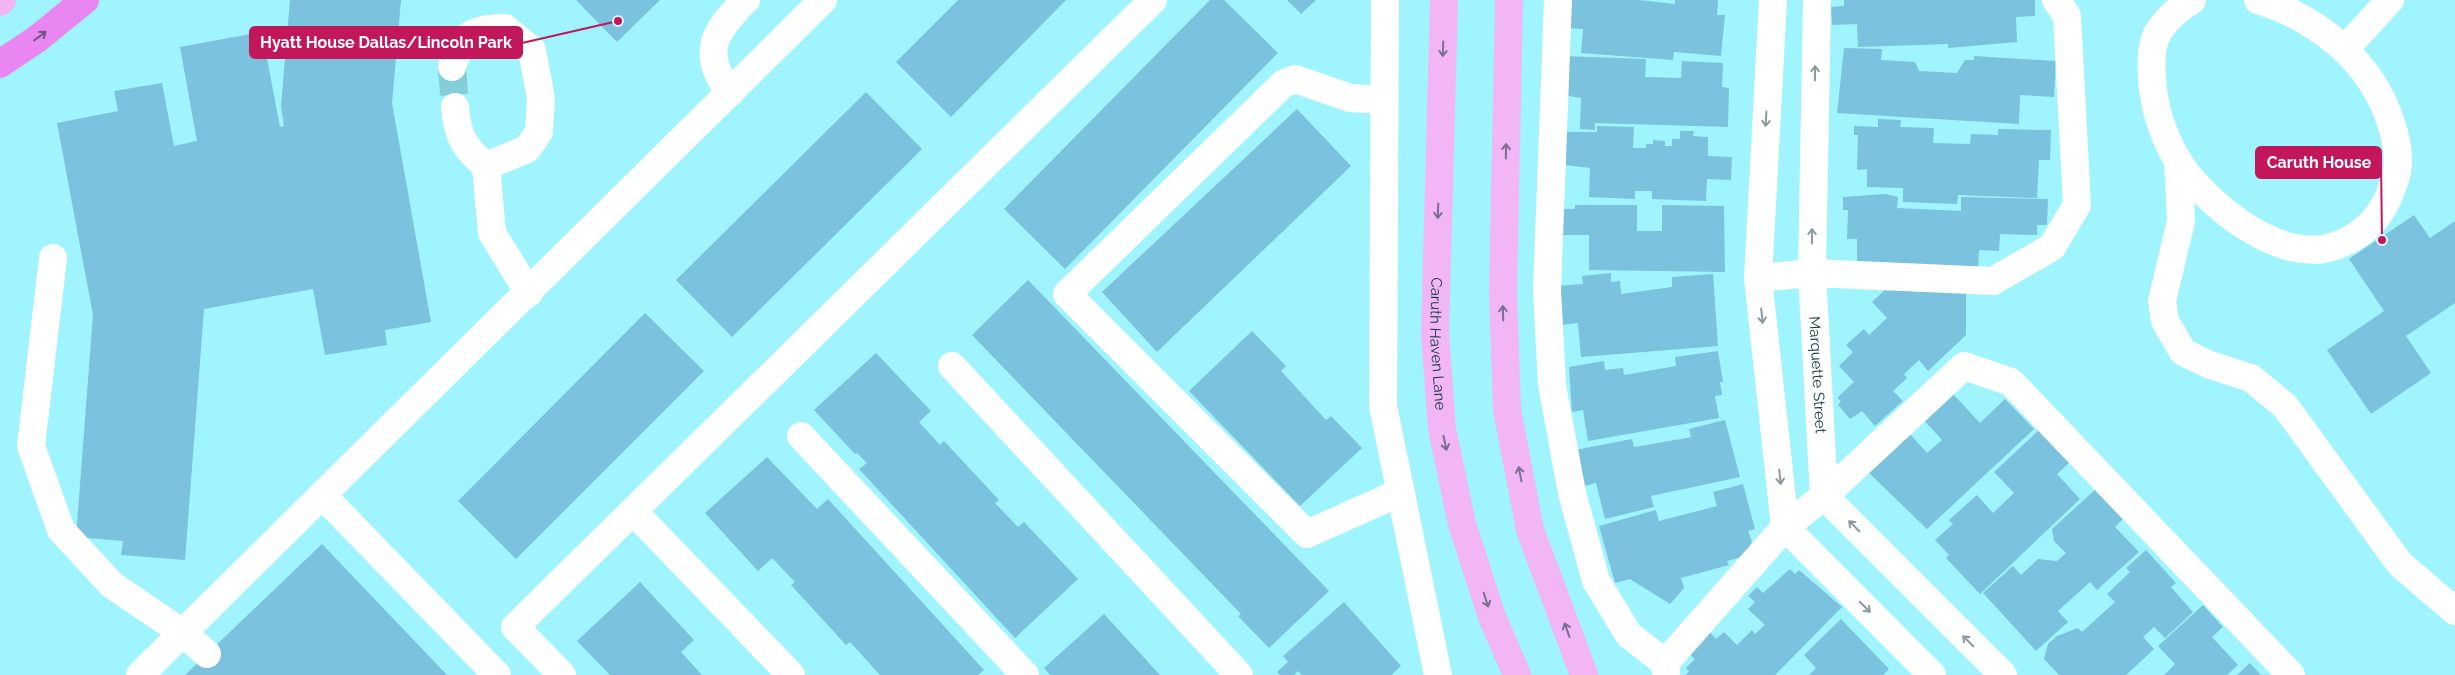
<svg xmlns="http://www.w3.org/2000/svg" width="2455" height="675" font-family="Raleway,sans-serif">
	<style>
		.building { fill: #7ac2de }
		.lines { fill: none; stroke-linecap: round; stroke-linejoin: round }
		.minor-tunnel { stroke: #84ced7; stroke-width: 28; stroke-dasharray: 28 14; stroke-linecap: butt }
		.minor { stroke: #fff; stroke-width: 28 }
		.major { stroke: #f2b6f7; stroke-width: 28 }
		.highway { stroke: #e986f1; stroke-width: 28 }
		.oneway { stroke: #695783 }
		.oneway2 { stroke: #77708f }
		.oneway3 { stroke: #899b9c }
		.labels { text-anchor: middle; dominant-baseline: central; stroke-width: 4; stroke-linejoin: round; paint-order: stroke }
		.street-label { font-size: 15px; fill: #13373a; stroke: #d9f8fc }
		.leader { fill: none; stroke: #c2185b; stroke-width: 2 }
		.callout-dot { fill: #c2185b; stroke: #d9f8fc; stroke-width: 2 }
		.callout { fill: #c2185b; stroke: #c2185b; stroke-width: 2 }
		.callout-label { font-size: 16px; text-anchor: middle; font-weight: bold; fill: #fff }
	</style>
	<rect width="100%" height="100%" fill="#a0f4fe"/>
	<path class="building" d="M290 0H401L392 103 431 322 385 330 387 345 325 355 313 289 204 309 185 560 121 555 123 541 76 537 93 315 57 123 118 111 114 91 162 83 174 146 197 141 180 47 262 32 280 127 284 126 281 106Z
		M576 0H660L617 42Z
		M958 0H1066L951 117 896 62Z
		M1210 0H1224L1278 53 1065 269 1004 209Z
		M1287 0H1316L1301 14Z
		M1568 0H1638L1675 4V0H1718L1717 15H1725L1721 56 1674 52 1673 60 1581 53 1583 29 1566 28Z
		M1844 0H2035V16L2016 17 2017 42 1948 48V44L1858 47 1857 24 1832 25 1831 7 1844 6Z
		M1844 48 1882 49 1881 60 1915 62 1919 71 1957 73 1965 60H1974V56L2056 61 2054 97 2020 95 2019 124 1837 113Z
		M1563 56 1646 59 1645 77 1681 78 1682 61 1723 63 1722 87 1729 88 1728 127 1595 123V130L1580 129 1581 98 1562 95Z
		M866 92 922 149 732 337 676 280Z
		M1297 109 1351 166 1157 352 1102 292Z
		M1878 119 1901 120 1900 127 1934 128 1933 143 1970 144 1971 134 1998 135V129L2051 130 2050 160H2039L2037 198 1958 195 1957 204 1903 202V188L1867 187V169L1857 170 1858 135H1854V126L1878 127Z
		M1597 126 1634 127 1633 148H1646V144H1653V140L1665 141V146H1672V139H1680V131H1694L1693 136 1708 137V156L1732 157 1731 180 1707 179 1706 201 1652 199V191H1635V199L1589 197 1590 168 1565 165 1566 132H1597Z
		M1886 194 1898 197 1897 208 1961 211V197L2048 199 2047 225H2037V235L2000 234 1999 251 1979 250 1978 269 1857 265V239H1847L1848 210H1843V197Z
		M1575 205H1637V231H1662V205L1724 206 1725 272 1589 270V235H1561V209H1575Z
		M2414 215 2430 238 2455 221V303L2406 336 2431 373 2371 414 2327 350 2384 311 2349 259Z
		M1611 273V282L1620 281 1621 294 1672 287V277L1713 274 1718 346 1581 357 1578 323 1560 325 1557 286 1583 284 1582 276Z
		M1028 280 1329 591 1269 648 1238 616 1241 614 972 335Z
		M1890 285 1966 291V335L1928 371 1919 360 1904 374 1907 378 1893 391 1903 401 1875 426 1862 411 1850 419 1838 405 1841 401 1837 398 1854 382 1839 366 1853 352 1846 345 1864 329 1869 335 1887 318 1872 302Z
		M645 313 704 371 516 559 458 501Z
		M1252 331 1286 366 1281 371 1326 420 1331 416 1362 448 1300 506 1189 391Z
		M1718 351 1723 382H1720L1722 395 1715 396 1719 418 1588 441 1583 410 1572 412 1569 367 1604 361 1605 370 1623 368 1624 375 1676 366 1675 357Z
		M876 353 931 411 919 422 940 445 944 441 999 500 995 503 1018 527 1024 522 1078 579 1015 638 859 469 867 463 857 453 855 454 814 410Z
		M1953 394 1980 423 2005 399 2034 429 1927 529 1867 471 1908 432 1927 453 1942 440 1922 418Z
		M1725 420 1740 477 1651 496 1654 507 1605 519 1596 483 1584 486 1575 450 1632 439 1634 447 1681 439 1691 437 1689 429Z
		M2039 430 2070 462 2057 474 2080 499 1980 594 1946 558 1949 555 1935 540 1953 524 1949 520 1977 495 1993 513 2014 493 1994 472Z
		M767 457 817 509 828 499 984 670 978 675H880L850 642 846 645 791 585 795 582 772 558 758 571 705 513Z
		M1743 484 1755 529 1748 531 1752 542 1745 556 1727 561 1729 565 1681 578 1684 588 1670 604 1630 579 1615 583 1599 526 1656 510 1659 521 1717 506 1713 492Z
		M2097 488 2124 518 2115 527 2139 552 2097 590 2090 582 2058 611 2068 622 2036 651 1983 593 2013 566 2021 575 2038 559 2057 561 2066 553 2054 541 2052 529Z
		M322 544 447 675H185Z
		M2146 550 2176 583 2171 587 2193 612 2165 638 2154 627 2143 637 2154 649 2126 675H2059L2044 659 2048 644 2057 636 2078 628 2082 632 2115 602 2107 594 2130 572 2126 568Z
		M1790 569 1795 574 1799 570 1842 607 1775 675H1686L1689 671 1686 668 1695 659 1687 652 1709 631 1716 639 1724 632 1737 645 1752 630 1755 634 1765 625 1748 609 1755 602 1748 596 1757 587 1763 593Z
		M640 582 694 640 681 652 702 675H610L577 641Z
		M1344 602 1401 666 1391 675H1302L1298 671 1294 675H1280L1277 672 1288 662 1283 656Z
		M2203 605 2223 627 2212 637 2238 665 2227 675H2164L2175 664 2158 646Z
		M1104 614 1160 675H1050L1044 668Z
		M1841 619 1889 669 1883 675H1809L1816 668 1804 655Z
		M2250 663 2261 675H2237Z"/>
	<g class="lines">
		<path class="minor-tunnel" d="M452 67 455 107"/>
		<g class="minor">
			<path d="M1385 0 1383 406 1438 675"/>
			<path d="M1558 0 1547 290 1552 385 1572 493 1596 581 1629 635 1665 663"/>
			<path d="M1773 0 1758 278 1785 527 1932 675"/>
			<path id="s1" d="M1817 0 1812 273 1824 496 2003 675"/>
			<path d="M2192 0C2178 9 2165 20 2157 34 2151 46 2151 66 2152 79 2154 108 2163 136 2178 161 2204 203 2281 266 2335 246 2361 237 2380 219 2390 193 2392 186 2396 179 2397 172 2400 155 2396 139 2391 123 2372 62 2318 18 2258 0"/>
			<path d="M2345 49 2390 0"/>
			<path d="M452 67C463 34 470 29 505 28L532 50 541 99 539 132 527 149 486 166"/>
			<path d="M730 93C700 53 714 31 746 0"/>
			<path d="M1384 100 1350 98 1295 79 1283 84 1067 294 1307 534 1401 492"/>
			<path d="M455 107C457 135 464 148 486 166L492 233 529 293"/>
			<path d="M2178 161 2181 221 2162 301 2165 321 2183 352 2210 365 2251 378 2285 406 2400 564 2455 611"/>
			<path d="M53 258 31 446 61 530 112 585 183 633 207 654"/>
			<path d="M1758 278 1812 273 1993 281 2052 247 2077 205 2067 16 2056 0"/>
			<path d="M952 366 1239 675"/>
			<path d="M801 436 1025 675"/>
			<path d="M323 496 497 675"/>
			<path d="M633 511 791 675"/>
			<path d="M140 675 823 0"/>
			<path d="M562 675 515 627 1153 0"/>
			<path d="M1666 675 1665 663 1785 527 1824 496 1964 366 2011 382 2291 675"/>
		</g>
		<g class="major">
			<path id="s2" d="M1444 0 1435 334 1442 429 1462 524 1492 617 1517 675"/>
			<path d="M1509 0 1503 293 1507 410 1530 530 1584 675"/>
			<path d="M0 2 2 0"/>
		</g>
		<path class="highway" d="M0 64 37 39 85 0"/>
	</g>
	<defs><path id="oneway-shaft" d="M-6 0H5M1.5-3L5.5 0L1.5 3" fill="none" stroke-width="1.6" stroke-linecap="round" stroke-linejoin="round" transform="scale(1.25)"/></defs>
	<use class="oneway" href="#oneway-shaft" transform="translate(40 36) rotate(-37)"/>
	<g class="oneway2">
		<use href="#oneway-shaft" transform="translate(1443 49) rotate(92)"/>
		<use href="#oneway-shaft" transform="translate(1506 151) rotate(-89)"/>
		<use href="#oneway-shaft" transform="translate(1438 211) rotate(92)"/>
		<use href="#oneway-shaft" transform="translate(1503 313) rotate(-92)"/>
		<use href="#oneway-shaft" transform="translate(1445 443) rotate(78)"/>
		<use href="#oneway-shaft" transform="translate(1520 474) rotate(-101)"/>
		<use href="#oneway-shaft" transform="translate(1486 600) rotate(72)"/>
		<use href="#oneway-shaft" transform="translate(1567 630) rotate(-110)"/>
	</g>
	<g class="oneway3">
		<use href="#oneway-shaft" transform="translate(1815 73) rotate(-89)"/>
		<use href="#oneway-shaft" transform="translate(1766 119) rotate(93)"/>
		<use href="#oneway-shaft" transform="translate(1812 236) rotate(-89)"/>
		<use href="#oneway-shaft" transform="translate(1762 316) rotate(84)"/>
		<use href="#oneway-shaft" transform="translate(1780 477) rotate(84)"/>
		<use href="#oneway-shaft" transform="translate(1854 526) rotate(-135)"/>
		<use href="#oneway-shaft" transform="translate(1865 607) rotate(45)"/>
		<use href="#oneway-shaft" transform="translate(1968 641) rotate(-135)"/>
	</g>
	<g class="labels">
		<g class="street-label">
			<text stroke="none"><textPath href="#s2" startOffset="344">Caruth Haven Lane</textPath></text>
			<text stroke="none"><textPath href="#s1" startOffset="375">Marquette Street</textPath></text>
		</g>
	</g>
	<path class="leader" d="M618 21L522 43M2382 240L2381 162"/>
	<g class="callout-dot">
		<circle cx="618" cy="21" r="5"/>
		<circle cx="2382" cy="240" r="5"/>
	</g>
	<g class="callout">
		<rect x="250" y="27" width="272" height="31" rx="5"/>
		<rect x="2256" y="147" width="125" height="31" rx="5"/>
	</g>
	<g class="callout-label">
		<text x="386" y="48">Hyatt House Dallas/Lincoln Park</text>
		<text x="2319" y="168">Caruth House</text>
	</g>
</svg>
